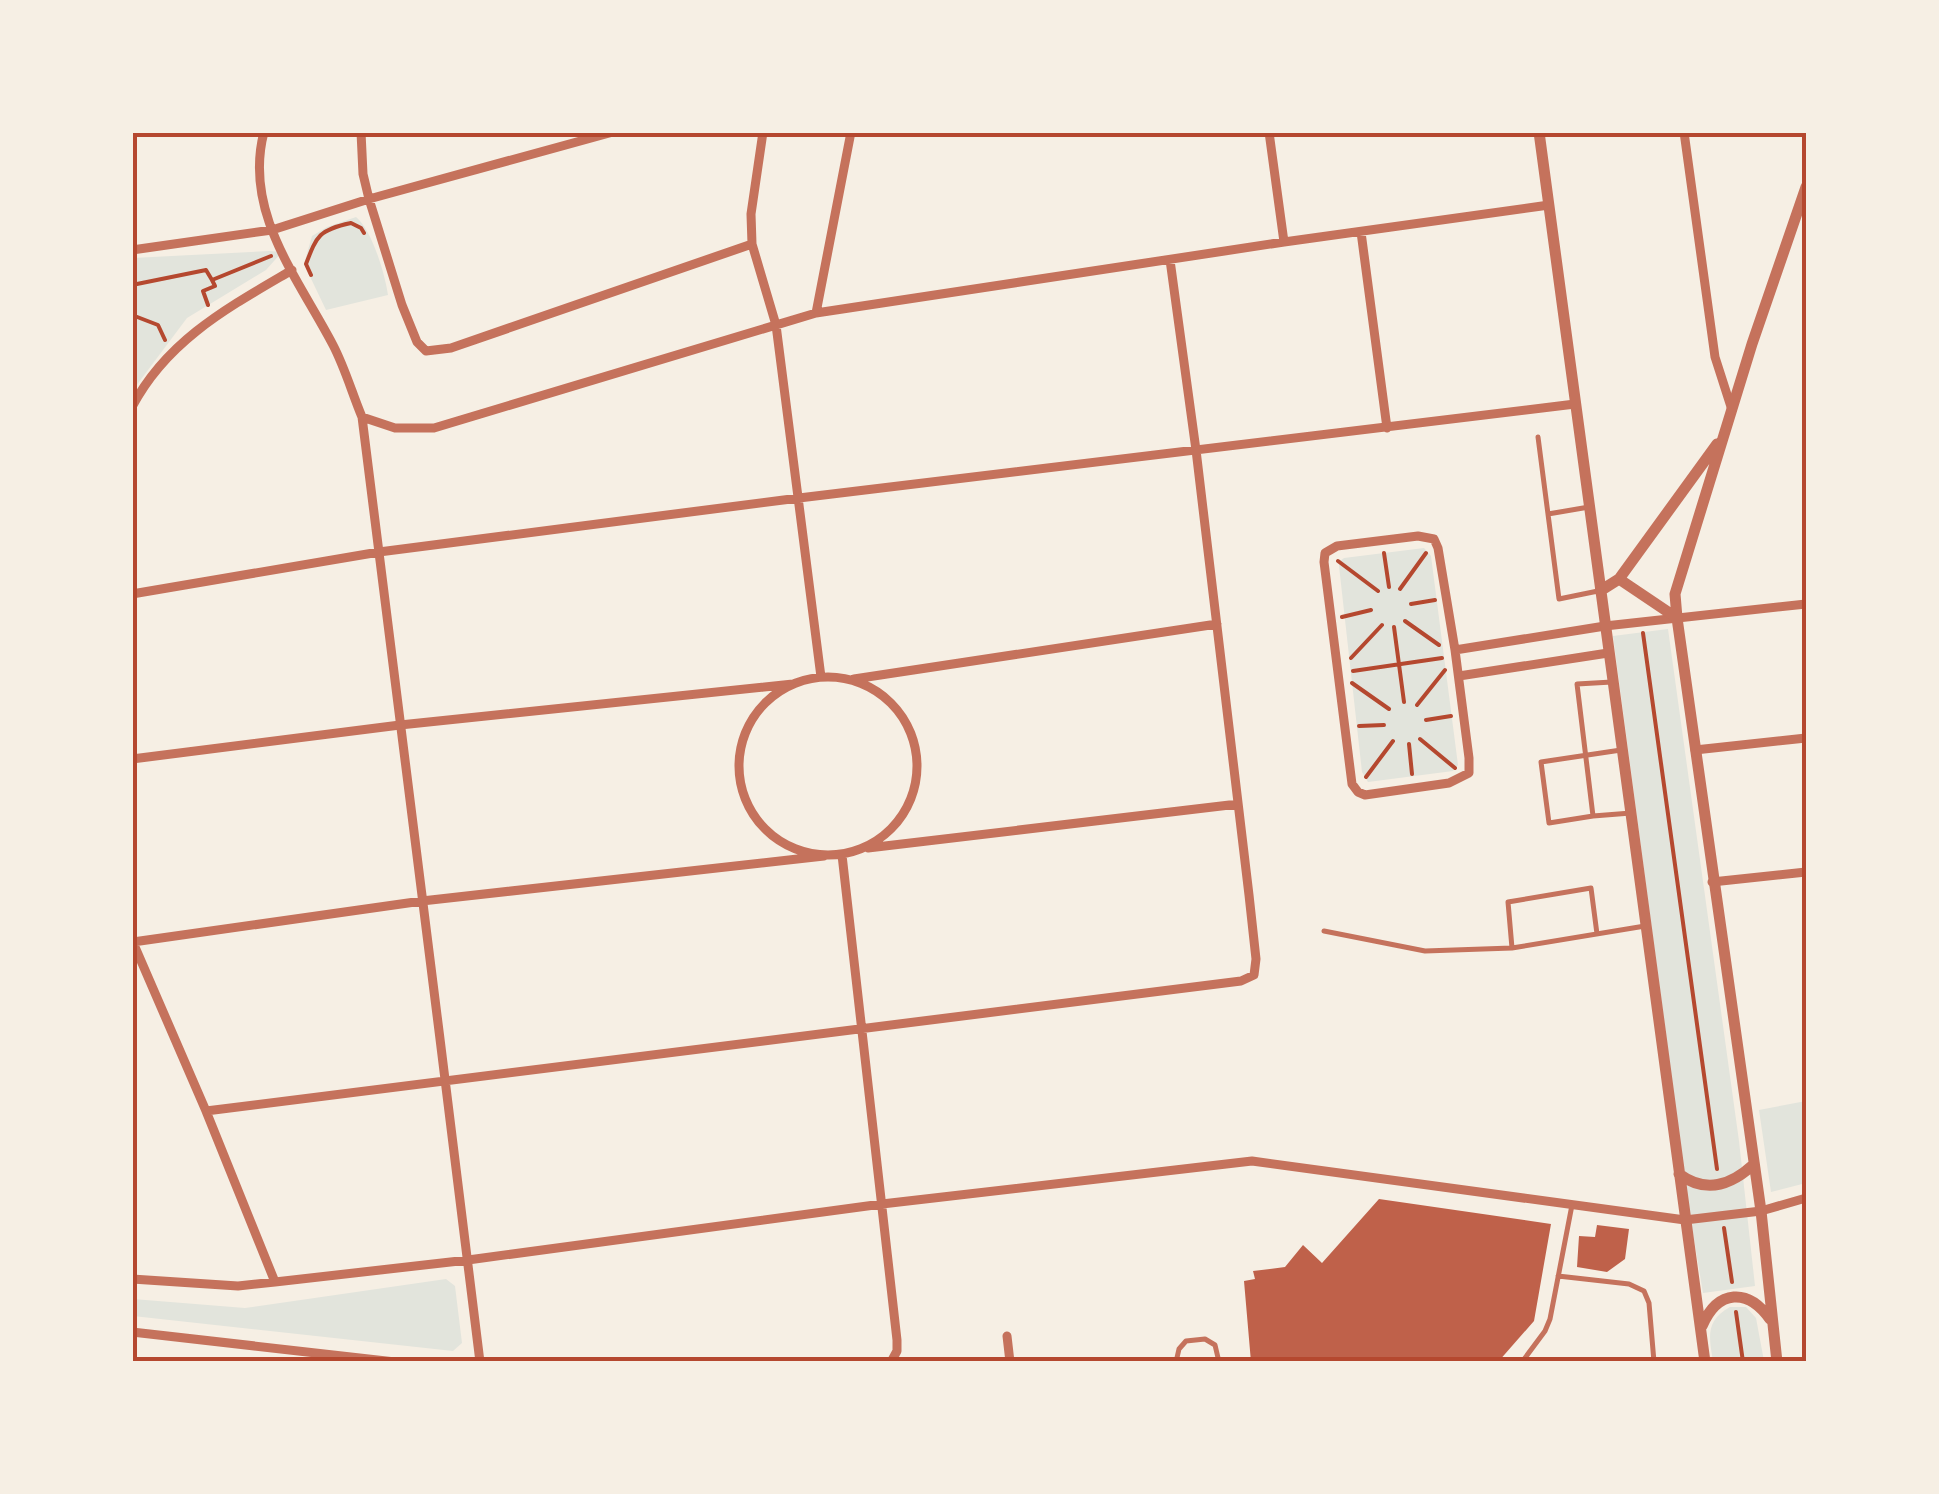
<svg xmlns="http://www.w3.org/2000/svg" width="1939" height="1494" font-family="Quicksand,sans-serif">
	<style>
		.green { fill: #e2e4dc }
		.building { fill: #bf614a }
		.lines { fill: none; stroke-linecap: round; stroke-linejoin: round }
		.path { stroke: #b5482f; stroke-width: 4 }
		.service { stroke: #c5725c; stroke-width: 5 }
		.minor { stroke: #c5725c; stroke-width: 9 }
		.tertiary { stroke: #c5725c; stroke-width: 11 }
		.neatline { fill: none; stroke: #b5482f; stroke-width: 4 }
	</style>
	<rect width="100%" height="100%" fill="#f6efe4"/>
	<path class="green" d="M356 217C372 230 385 274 388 295L326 310 304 264 312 236 327 227Z
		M269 251 282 252 266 270 187 318 133 390V258Z
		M1424 548 1431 556 1458 765 1453 771 1368 782 1362 772 1339 566 1340 561 1344 558Z
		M1668 629 1739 1141 1755 1286 1703 1293 1689 1209 1613 636Z
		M1806 1101V1183L1771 1192 1759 1110Z
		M446 1279 455 1286 462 1343 453 1351 133 1316V1299L245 1308Z
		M1730 1307H1746L1756 1318 1764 1361H1713C1709 1337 1705 1321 1730 1307Z"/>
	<path class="building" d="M1379 1199 1551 1224 1534 1321 1498 1362H1251L1244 1281 1255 1279 1253 1271 1285 1267 1303 1245 1322 1263Z
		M1597 1225 1629 1229 1625 1259 1607 1272 1577 1267 1579 1236 1595 1237Z"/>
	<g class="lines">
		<path class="path" d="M311 275 306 264C317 235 319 230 351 223L361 228 364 233
			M132 285 206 270 212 280 271 256
			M208 305 203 291 215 286 212 280
			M132 315 158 325 165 340
			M1384 553 1389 587
			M1338 561 1378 591
			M1400 589 1426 553
			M1411 604 1435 600
			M1342 617 1371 610
			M1405 621 1439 645
			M1394 627 1404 702
			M1643 633 1717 1169
			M1351 658 1382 625
			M1353 671 1442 658
			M1352 683 1389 709
			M1417 705 1445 670
			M1426 720 1451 716
			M1359 726 1384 725
			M1420 739 1455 768
			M1409 744 1412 774
			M1366 777 1393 741
			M1724 1228 1732 1282
			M1736 1312 1743 1362"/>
		<path class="service" d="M1538 437 1559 599 1598 591
			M1548 514 1589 507
			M1612 682 1577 684 1593 816 1631 813
			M1593 816 1549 823 1541 762 1621 750
			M1324 931 1425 951 1512 948
			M1597 934 1591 888 1508 902 1512 948 1645 926
			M1558 1276 1629 1284 1644 1291 1649 1303 1654 1362
			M1176 1362 1179 1349 1186 1341 1205 1339 1215 1345 1219 1362
			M1522 1362 1545 1331 1550 1319 1572 1205"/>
		<path class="minor" d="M264 132C243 212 298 278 333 345 345 368 352 393 362 417 402 731 441 1047 480 1362
			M361 132 363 174 369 199 402 305 417 342 426 351 451 348 752 244
			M763 132 751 214 752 244 776 325 821 677
			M1269 132 1284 242
			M1684 132 1715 357 1732 410
			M1361 232 1387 428
			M132 250 272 230 369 199 613 132
			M816 313 851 132
			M132 407C167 340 229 307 292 270
			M362 417 395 428H434L816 313 1284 242 1549 205
			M1418 536 1434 539 1438 548 1455 650 1469 758V773L1449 783 1365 795 1358 792 1352 784 1324 562 1325 553 1337 546Z
			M132 594 379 552 799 498 1575 404
			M1455 650 1605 626 1806 604
			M1459 676 1608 653
			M739 766a89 89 0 1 1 178 0a89 89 0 1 1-178 0Z
			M854 679 1217 624
			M1695 750 1806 738
			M132 759 400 725 793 684
			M868 848 1238 804
			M842 855 897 1340V1351L891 1362
			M1712 882 1806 872
			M132 940 206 1111 275 1282
			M133 942 422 901 824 856
			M206 1111 1241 981 1254 975 1256 959 1249 895 1196 450 1170 260
			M132 1279 238 1286 275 1282 468 1260 882 1204 1252 1161 1685 1220 1761 1211 1806 1198
			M132 1332 395 1362
			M1007 1336 1010 1362"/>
		<path class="tertiary" d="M1539 132 1705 1362
			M1619 579 1677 618
			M1600 591 1619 579 1717 444
			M1679 1174C1706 1194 1731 1185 1753 1165
			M1702 1326C1718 1289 1748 1288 1770 1319
			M1777 1362 1761 1211 1677 618 1675 594 1752 344 1806 187"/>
	</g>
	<rect width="1939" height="1494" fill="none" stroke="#f6efe4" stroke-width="270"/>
	<rect x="135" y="135" width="1669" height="1224" class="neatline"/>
</svg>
